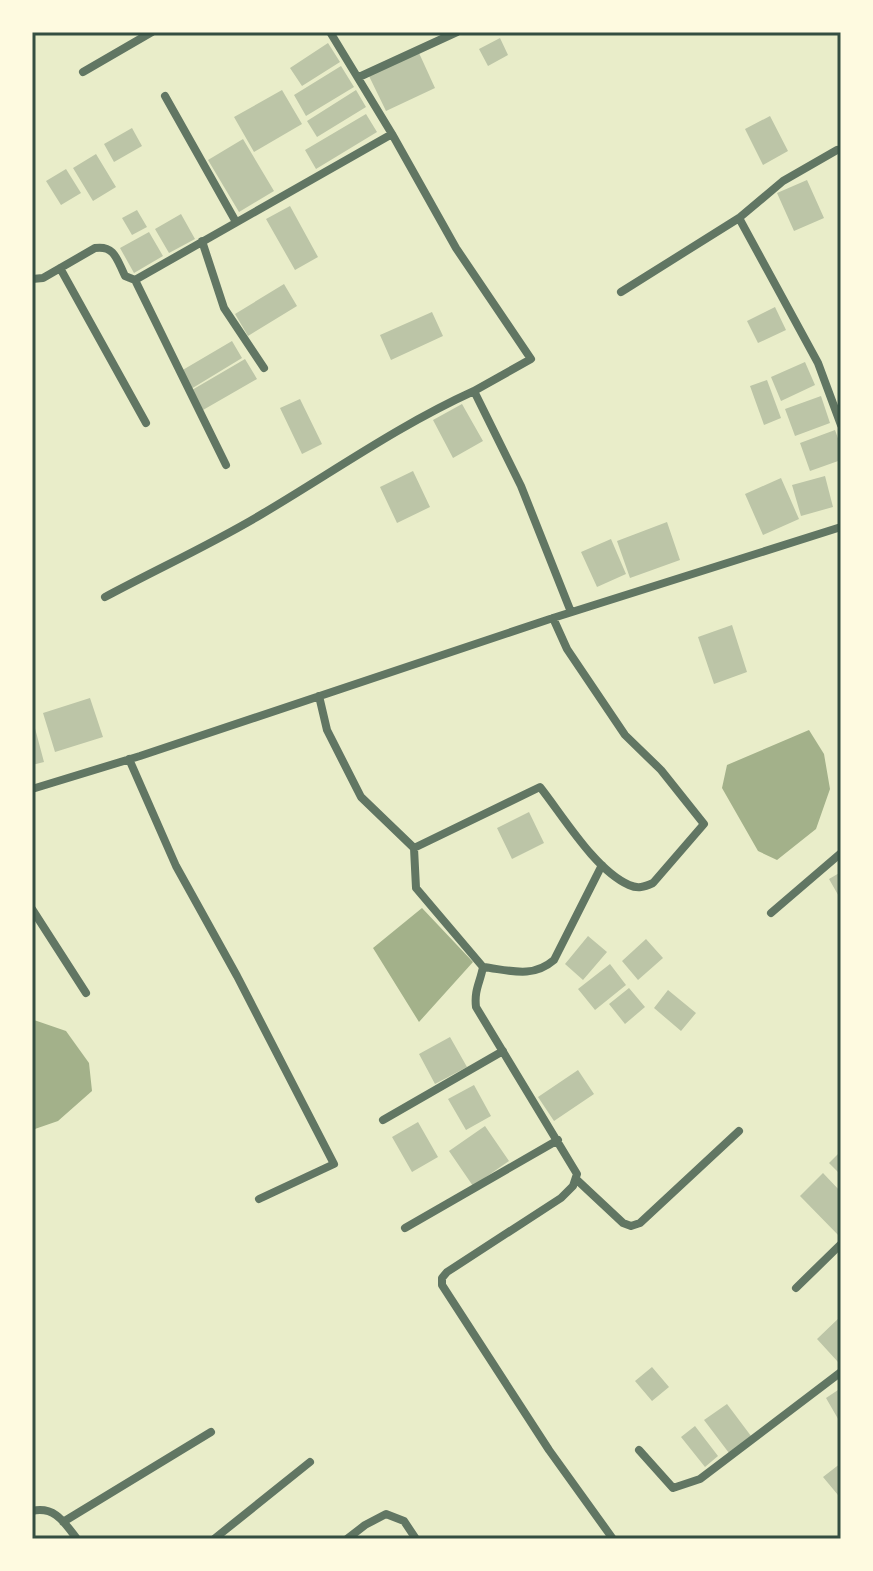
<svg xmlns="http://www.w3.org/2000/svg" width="873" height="1571" font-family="Karla,sans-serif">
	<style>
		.water { fill: #a3b18a }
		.building { fill: #bcc5a7 }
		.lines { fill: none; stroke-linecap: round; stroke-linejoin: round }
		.minor { stroke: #617663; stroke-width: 8 }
		.neatline { fill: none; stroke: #344e41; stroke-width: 3 }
	</style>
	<rect width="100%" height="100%" fill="#e9edc9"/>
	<path class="water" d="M809 730 824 754 830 789 816 829 777 860 758 851 722 788 727 765Z
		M422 908 473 962 419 1022 373 948Z
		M34 1020 66 1031 89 1063 92 1091 58 1121 32 1130V1021Z"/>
	<path class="building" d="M500 38 508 55 488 66 479 49Z
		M328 43 340 62 302 86 290 68Z
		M419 53 435 88 386 111 369 76Z
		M341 66 354 87 306 116 294 95Z
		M282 90 302 124 254 152 234 117Z
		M356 90 366 107 317 137 307 121Z
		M366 114 377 132 316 169 305 150Z
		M770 116 788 151 763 165 745 129Z
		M132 128 142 146 114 162 104 144Z
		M243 139 274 191 239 212 208 160Z
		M96 154 116 187 93 201 73 168Z
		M66 169 81 193 61 205 46 181Z
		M807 180 824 218 794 231 777 193Z
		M290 206 318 257 295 270 266 219Z
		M137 210 147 227 132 235 122 218Z
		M181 214 195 239 169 253 155 229Z
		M149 232 163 256 134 273 120 248Z
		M284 284 297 306 248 336 235 314Z
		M775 307 786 330 758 343 747 321Z
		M432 312 443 336 391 360 380 335Z
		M232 341 242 358 191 389 181 371Z
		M245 359 257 379 203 410 192 390Z
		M805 362 815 385 781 401 771 377Z
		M767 380 781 418 764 425 750 386Z
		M821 396 830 423 795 436 785 409Z
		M300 399 322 444 302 454 280 408Z
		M462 404 483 441 453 458 433 420Z
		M835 430 841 447V460L810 471 800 443Z
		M413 471 430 507 397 523 380 487Z
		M825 476 833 507 801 516 792 485Z
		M781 478 799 519 763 535 745 494Z
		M667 522 680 560 630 578 617 541Z
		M611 539 626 574 597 587 581 552Z
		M732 625 747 672 714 684 698 637Z
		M90 698 103 737 55 752 43 713Z
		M32 717 44 762 32 765Z
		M529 812 544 843 512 859 497 828Z
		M841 872V900L829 879Z
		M588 936 607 952 583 980 565 964Z
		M646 939 663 958 638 980 622 961Z
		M610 964 626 985 595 1010 578 989Z
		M629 988 645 1007 625 1024 609 1004Z
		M668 990 696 1013 681 1031 654 1008Z
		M450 1037 467 1067 435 1084 419 1054Z
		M578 1070 594 1094 554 1121 538 1097Z
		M474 1085 491 1116 466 1130 448 1099Z
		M418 1122 438 1157 412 1172 392 1137Z
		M485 1126 509 1161 473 1186 449 1151Z
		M841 1151V1175L829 1163Z
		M823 1173 841 1192V1238L800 1196Z
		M841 1316V1358L838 1362 817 1339Z
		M652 1367 669 1387 652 1401 635 1381Z
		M841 1388V1424L826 1398Z
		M727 1404 751 1436 729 1453 704 1420Z
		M695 1426 718 1456 705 1467 681 1437Z
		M841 1463V1492L838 1495 823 1477Z"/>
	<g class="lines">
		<path class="minor" d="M330 32 392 134 456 248 531 359 474 391 521 486 571 612
			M83 72 152 32
			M359 77 457 32
			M165 96 236 222
			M739 218 818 363 841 425
			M202 241 224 308 264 368
			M60 268 146 423
			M32 279 43 278 95 248C115 245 117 260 125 276L135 280 392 134
			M135 280 226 465
			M621 292 739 218 783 181 837 150
			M105 597C157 569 212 544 262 514 333 472 399 425 474 391
			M319 696 327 730 361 797 414 848 416 888 483 967C480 983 474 990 476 1007L577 1174 573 1186 561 1198 447 1272 442 1278V1285L549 1450 613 1539
			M129 759 176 866 237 976 334 1164 259 1199
			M32 789 140 756 553 618 841 527
			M414 848 540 787C563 816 595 870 629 885 638 889 644 887 653 883L704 824 661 770 625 735 567 649 553 618
			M32 909 86 993
			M771 913 841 853
			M483 967C509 970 532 979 554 960L602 865
			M383 1120 503 1051
			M577 1180 623 1223 631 1226 640 1223 739 1131
			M405 1228 558 1140
			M796 1288 841 1244
			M639 1450 673 1488 700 1479 841 1372
			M32 1511C55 1506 64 1522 77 1539
			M63 1522 211 1432
			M214 1539 310 1462
			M347 1539 365 1525 386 1514 404 1521 416 1539"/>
	</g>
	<rect width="873" height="1571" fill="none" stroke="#fefae0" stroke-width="68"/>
	<rect x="34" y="34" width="805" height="1503" class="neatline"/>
</svg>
